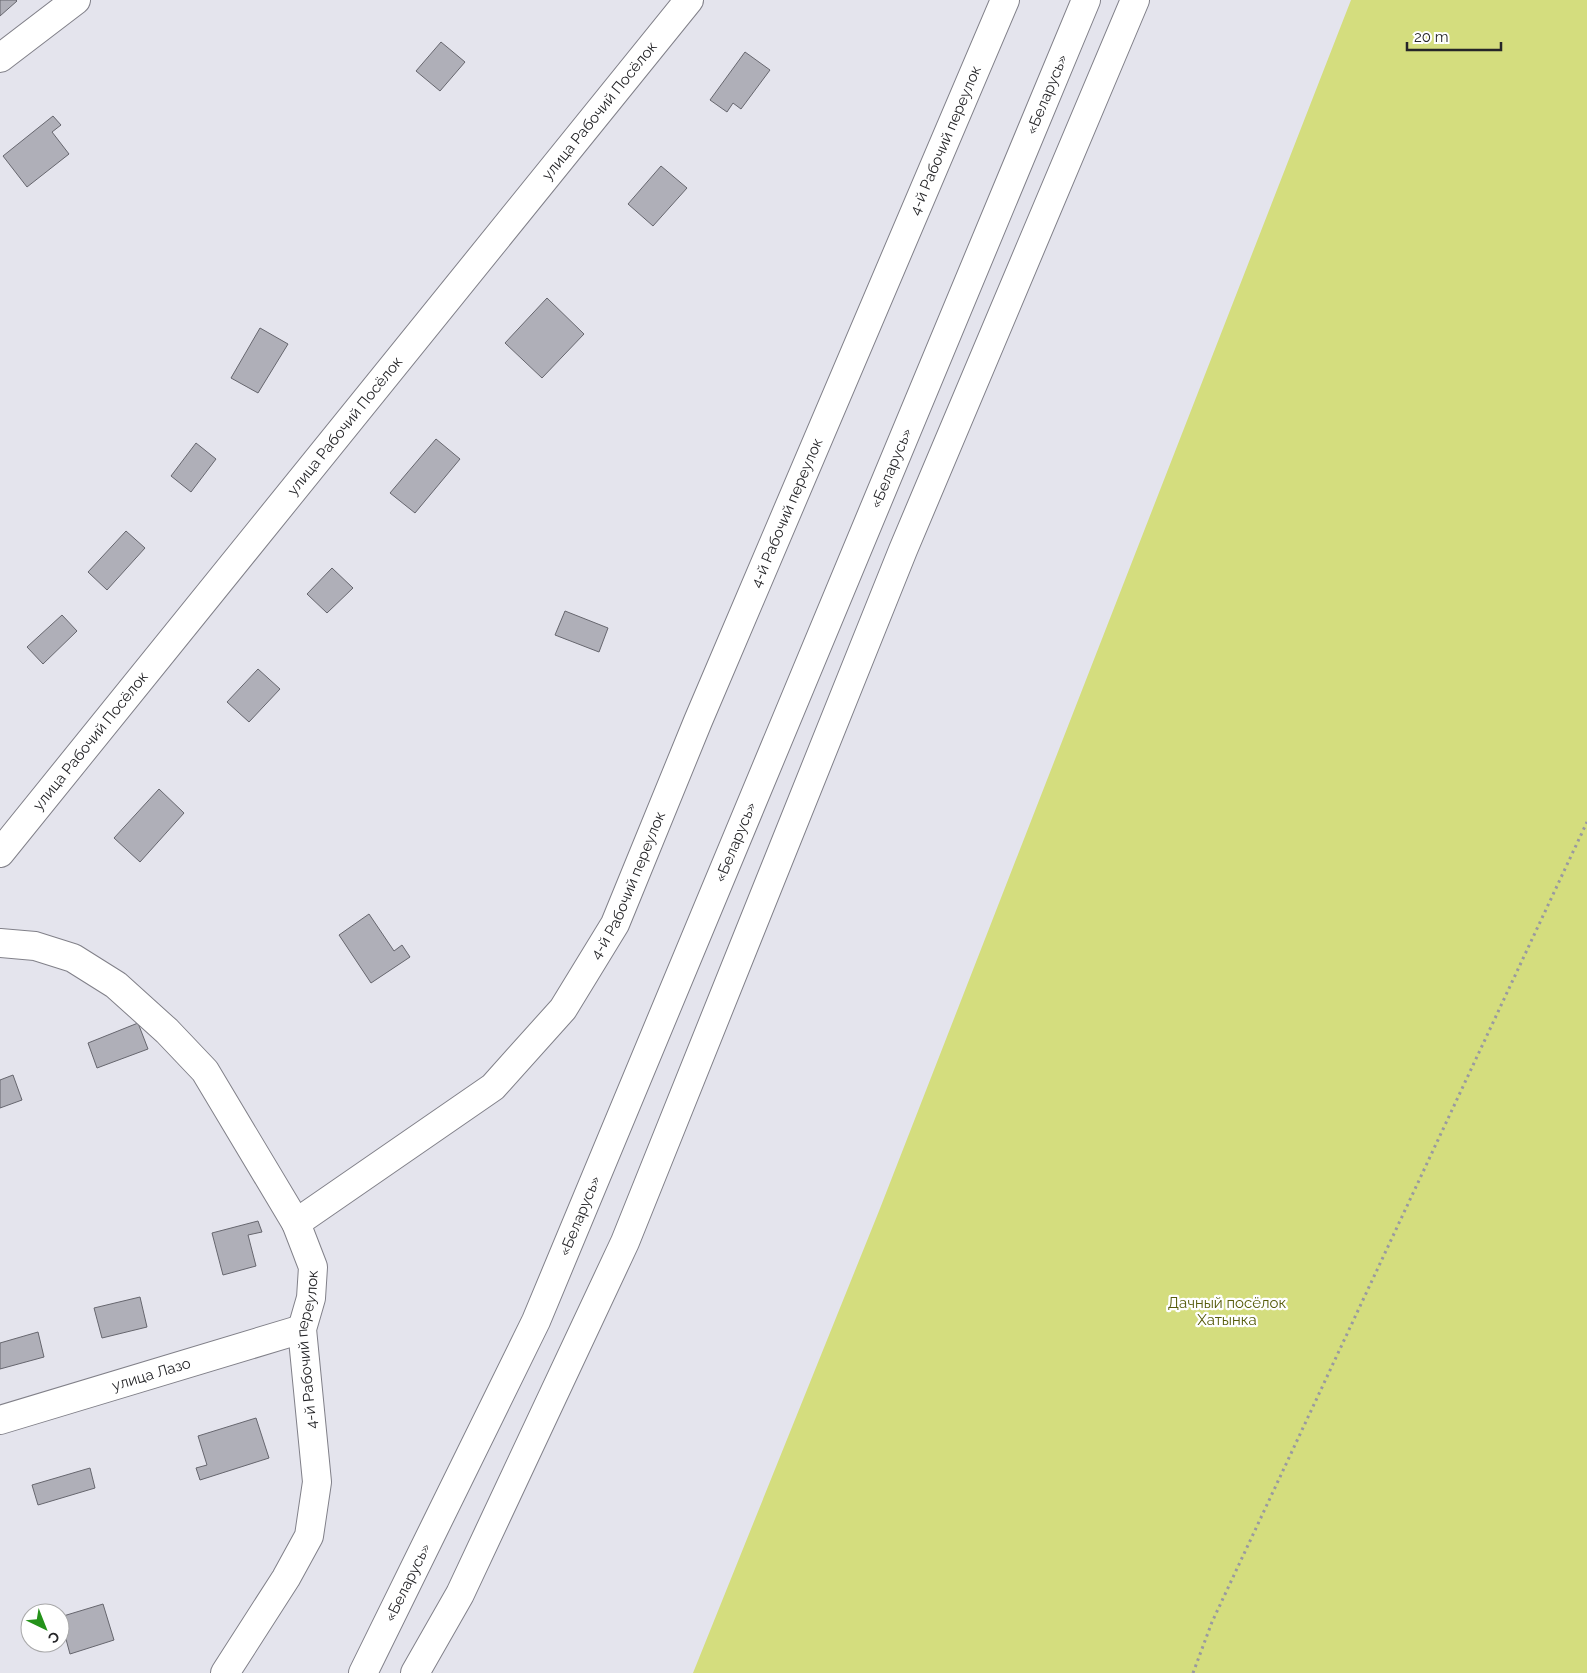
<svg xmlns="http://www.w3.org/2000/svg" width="1587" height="1673" font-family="Raleway,sans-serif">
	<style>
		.green { fill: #d4dd7e }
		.building { fill: #afafb8; stroke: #66666e }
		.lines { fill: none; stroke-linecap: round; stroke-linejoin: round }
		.minor-casing { stroke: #818089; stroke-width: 30 }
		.highway-casing { stroke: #818089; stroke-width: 30 }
		.path { stroke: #9999a0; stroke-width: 3; stroke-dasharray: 2.5 4; stroke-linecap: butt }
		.minor { stroke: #fff; stroke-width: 28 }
		.highway { stroke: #fff; stroke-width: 28 }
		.labels { text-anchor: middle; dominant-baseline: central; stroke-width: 4.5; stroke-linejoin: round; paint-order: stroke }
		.street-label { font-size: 15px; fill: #252528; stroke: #fff }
		.park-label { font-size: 15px; fill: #575c0c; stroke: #fff }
	</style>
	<rect width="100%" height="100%" fill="#e4e4ed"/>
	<path class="green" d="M1351 0H1587V1673H693L879 1211Z"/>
	<path class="building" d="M0 0H16L17 1 0 16Z
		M441 42 465 62 440 91 416 71Z
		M745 52 770 70 741 109 733 103 727 112 710 100Z
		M53 116 61 125 52 132 69 154 27 187 3 156Z
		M661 166 687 188 653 226 628 204Z
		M547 298 584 334 542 378 505 343Z
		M260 328 288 344 258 393 231 378Z
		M436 439 460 459 415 513 390 493Z
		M196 443 216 459 191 492 171 476Z
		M126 531 145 548 107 590 88 572Z
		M332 568 353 588 327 613 307 594Z
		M565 611 608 628 599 652 555 635Z
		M62 615 77 631 43 664 27 647Z
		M258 669 280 689 249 722 227 702Z
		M159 789 184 813 140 862 114 838Z
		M369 914 394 951 402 945 410 957 371 983 339 935Z
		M138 1023 148 1049 97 1068 88 1043Z
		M13 1075 22 1100 0 1108V1080Z
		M258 1221 262 1232 248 1235 256 1266 223 1275 212 1233Z
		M140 1297 147 1327 102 1338 94 1308Z
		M38 1332 44 1357 0 1369V1343Z
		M256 1418 269 1458 200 1480 196 1468 207 1465 198 1436Z
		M90 1468 95 1488 38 1505 32 1485Z
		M103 1604 114 1640 70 1654 60 1617Z"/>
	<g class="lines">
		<defs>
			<g id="minor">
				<path d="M0 58 76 0"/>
				<path id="s1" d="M0 853 689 0"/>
				<path d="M0 943 35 946 73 958 116 985 167 1031 205 1071 296 1223"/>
				<path id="s2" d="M0 1420 302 1329"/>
				<path id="s3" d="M225 1673 286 1578 309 1536 317 1482 302 1329 311 1298 313 1267 296 1223 493 1087 563 1009 615 924 698 721 1005 0"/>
			</g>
			<g id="highway">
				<path id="s4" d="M363 1673 536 1321 1086 0"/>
				<path d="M415 1673 460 1594 625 1242 903 550 1135 0"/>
			</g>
		</defs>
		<use href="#minor" class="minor-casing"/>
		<use href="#highway" class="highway-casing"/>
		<path class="path" d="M1193 1673 1212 1622 1587 822"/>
		<use href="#minor" class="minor"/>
		<use href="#highway" class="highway"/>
	</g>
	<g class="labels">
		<g class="street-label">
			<text stroke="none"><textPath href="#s4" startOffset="1721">«Беларусь»</textPath></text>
			<text stroke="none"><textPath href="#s1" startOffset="954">улица Рабочий Посёлок</textPath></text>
			<text stroke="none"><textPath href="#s3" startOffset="1774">4-й Рабочий переулок</textPath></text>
			<text stroke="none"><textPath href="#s1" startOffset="549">улица Рабочий Посёлок</textPath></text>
			<text stroke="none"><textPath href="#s4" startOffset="1316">«Беларусь»</textPath></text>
			<text stroke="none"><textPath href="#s3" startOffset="1369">4-й Рабочий переулок</textPath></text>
			<text stroke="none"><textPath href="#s1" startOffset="144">улица Рабочий Посёлок</textPath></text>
			<text stroke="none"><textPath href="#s4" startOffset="911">«Беларусь»</textPath></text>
			<text stroke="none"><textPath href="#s3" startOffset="964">4-й Рабочий переулок</textPath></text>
			<text stroke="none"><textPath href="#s4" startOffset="506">«Беларусь»</textPath></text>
			<text stroke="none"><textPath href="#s3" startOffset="349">4-й Рабочий переулок</textPath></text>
			<text stroke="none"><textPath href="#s2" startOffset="158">улица Лазо</textPath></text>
			<text stroke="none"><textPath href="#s4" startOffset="101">«Беларусь»</textPath></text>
		</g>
		<g class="park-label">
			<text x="1227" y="1303">Дачный посёлок<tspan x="1227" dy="17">Хатынка</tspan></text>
		</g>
	</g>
	<g transform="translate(45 1628) rotate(137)"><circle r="24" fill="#ffffff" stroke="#a8a8a9"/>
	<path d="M0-4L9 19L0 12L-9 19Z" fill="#24921a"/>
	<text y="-8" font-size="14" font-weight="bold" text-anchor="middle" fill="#252528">С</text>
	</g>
	<path d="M1407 42v8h94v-8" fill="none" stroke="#252528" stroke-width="2.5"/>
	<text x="1414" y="42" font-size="15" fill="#252528" stroke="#ffffff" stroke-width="4" paint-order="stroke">20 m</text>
</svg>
